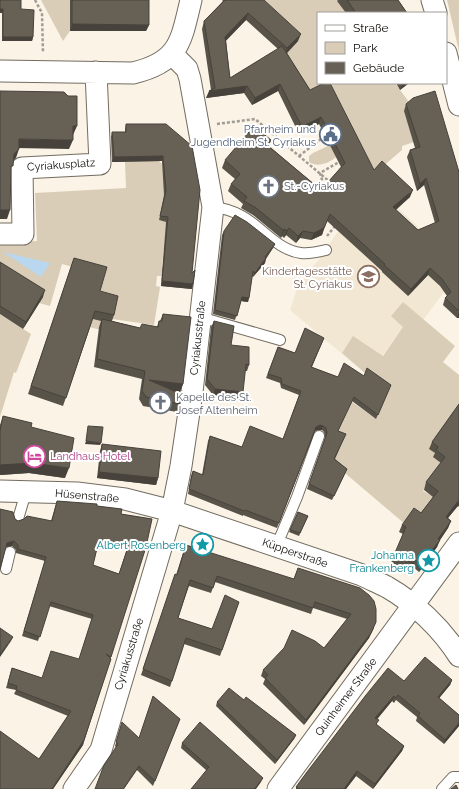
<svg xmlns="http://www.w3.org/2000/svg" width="459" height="789" font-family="Raleway,sans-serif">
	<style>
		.built { fill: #f2e7d3 }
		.green { fill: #dacdb7 }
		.water { fill: #b9d8ef }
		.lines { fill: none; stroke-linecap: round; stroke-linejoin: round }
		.lane-casing { stroke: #736c61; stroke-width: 12 }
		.street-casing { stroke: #736c61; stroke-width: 23 }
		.path { stroke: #a19c93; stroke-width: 2.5; stroke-dasharray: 3 2; stroke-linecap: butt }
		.lane { stroke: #fff; stroke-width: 10 }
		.street { stroke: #fff; stroke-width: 21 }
		.wall { fill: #585349; fill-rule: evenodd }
		.shaded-wall { fill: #47433c }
		.building { fill: #666055; stroke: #47433c; fill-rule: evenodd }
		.labels { text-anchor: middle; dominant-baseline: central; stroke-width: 4; stroke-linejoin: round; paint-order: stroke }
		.service-label { font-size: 11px; fill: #4e5e75; stroke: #fff; text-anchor: end }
		.street-label { font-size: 11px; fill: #0e0c08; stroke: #fff }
		.worship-label { font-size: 11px; fill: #5b616d; stroke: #fff; text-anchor: start }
		.education-label { font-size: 11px; fill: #785e54; stroke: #fff; text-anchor: end }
		.hotel-label { font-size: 11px; fill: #b23c85; stroke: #fff; text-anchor: start }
		.culture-label { font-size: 11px; fill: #0d838f; stroke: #fff; text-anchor: end }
	</style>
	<rect width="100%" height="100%" fill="#faf3e6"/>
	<path class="built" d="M367 180 425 233 436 281 444 292 423 320 402 302 403 327 382 356 365 373 290 310 296 292 307 272 318 261 339 230Z"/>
	<path class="green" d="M41 0H70V31L63 41Z
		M254 0H339L338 1 346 13H318V83H395L411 105 414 142 402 146V150L367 180 306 98Z
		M447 0H459V51Z
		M330 145 336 157C329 163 318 168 309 162V156L313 153Z
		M156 159 164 165 169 175 159 220 167 222 162 266 165 276H157L156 286 160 287 154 325 112 319 105 331 89 327 104 276 62 264 50 306 39 303 0 271V242L37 241 35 193 126 188 125 162 155 161Z
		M403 302 455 346 443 362 459 375V408L436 454 444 462 423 491 434 497 425 511 405 524 333 463 344 439 338 433 352 402 376 419 365 373 342 353 353 336 383 356 403 327 391 316Z
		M0 314 31 334 16 373 14 372 0 417Z"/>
	<path class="water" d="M3 252 50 263 41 277Z"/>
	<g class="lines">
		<defs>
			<path id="lane" d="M213 207C223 208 233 211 242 216 262 227 277 250 301 253 310 254 318 252 326 250
				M200 317 280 340
				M18 519 26 492
				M276 547 297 497 319 436
				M6 569 10 552
				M442 789 453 777H459"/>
			<path id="street" d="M432 0 436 13
				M446 53 459 105
				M0 71 133 73C180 62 181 41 191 0
				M0 234H23L22 168 100 164 96 72
				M0 491 77 493 125 499 172 511 362 575C370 579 379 583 387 587 415 603 442 629 459 656
				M74 789 101 750 172 511 181 466 192 392 213 207 190 79 187 69 172 54
				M278 789 459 543"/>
		</defs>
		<use href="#lane" class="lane-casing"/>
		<use href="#street" class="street-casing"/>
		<path class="path" d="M35 0 42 13 43 53
			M217 124 255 119 330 182
			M299 156 325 136
			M325 190 320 173 339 162
			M327 236 335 226"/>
		<use href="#lane" class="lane"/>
		<use href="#street" class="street"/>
	</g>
	<path class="wall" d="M0 0 21 9 33 37 32 41H2V13Z
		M70 0H149V25L146 31H70Z
		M222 0H264L298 41 287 53 310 90 374 170 410 197 396 210 418 230 435 223 424 185 417 191 407 157 410 150 415 148 404 111 406 104 459 172V318H457L443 305 445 298 447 296 440 286 428 275 408 296 382 272V271L327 221 322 235 311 240 300 238 296 243 286 235 284 238 282 236 281 238 253 215 241 208 243 204 228 191 231 184 235 179 222 168 225 160 271 140 269 146 321 190 341 167 319 124 299 134 278 91 252 105 244 93 206 98 211 90 202 29 204 21 223 1ZM246 20 278 49 230 78 226 40Z
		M338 0H398L407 13H346L337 1Z
		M396 83H409L400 90Z
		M126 124H166L192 273 193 284 192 289 161 286 166 222 159 220 164 195 162 161 112 162 111 137 112 132H125V129Z
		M224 231 275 244 273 248 266 258 265 263 253 277 252 276 248 302 241 301 235 320 213 314 222 235Z
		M74 258 100 291 114 315 112 321 140 328 157 327 159 321H160L163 314 183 384 180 392H178L180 404 177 412 143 406 139 399 142 379 94 367 99 327 101 321 93 319 63 406 28 394Z
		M0 262 43 297 23 329 0 314Z
		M214 321 231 345 249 365 247 371H245L240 399 213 395 205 385 211 327Z
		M324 338 312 367 338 377 364 376 389 389 376 419 352 401 338 431 346 434 335 459 347 469 332 500 307 489 325 438 324 432 322 430H318L315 431 277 528 243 515V516L188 494 191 476 193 471 202 475 208 441 210 436 242 447 283 439 299 395 281 388 280 383 266 378 278 347 295 353Z
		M459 404 457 507 448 518 451 521 448 528 440 540 437 547 419 572 413 567 410 570 391 563 403 534 399 532 402 525 421 513 433 497 424 490 426 482 441 463 433 457 435 453 429 449 432 442Z
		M3 416 31 427 65 478 29 473 0 475V425Z
		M102 444 158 478 156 485 97 478 100 451Z
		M57 501 97 506 121 514 152 519 111 657 83 745 53 789H0L39 759 68 716 14 694 16 690 6 688 12 668 42 678 79 659 92 619 49 606 38 641 22 636 45 561 16 553V550L12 546 6 547 0 509 18 521H51ZM98 544 127 549 119 574 93 565Z
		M298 512 308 516 299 536 289 532Z
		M184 550 294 579 298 568 374 628 369 638 304 725 263 684 265 679 261 676 263 670 324 648 347 619 313 608 311 614 215 582 211 593 189 586 178 618 212 629 239 602 220 656 184 644 170 687 141 675 173 580 176 575Z
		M452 680 450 685 439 698 459 715V726L444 744 416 721 417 717 396 700 394 703 392 701 377 719V725L404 746 402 751 373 789 356 776 346 789H296V787L404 681Z
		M244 700 296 735 294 739 275 764 216 706 217 702Z
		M180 719 153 786 137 770 115 746 121 726 139 738Z
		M182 743 261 782 206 770 181 748Z"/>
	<path class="shaded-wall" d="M0 9H3L2 13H0Z
		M248 13 246 20 223 44 225 37Z
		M72 24 149 25 146 31H70Z
		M301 34 298 41 285 55 287 48Z
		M3 37H33L32 41H2Z
		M403 83H409L400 90Z
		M280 84 278 91 252 105 255 98Z
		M247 86 244 93 206 98 209 91Z
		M321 117 319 124 299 134 302 127Z
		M73 126H77L73 135H70Z
		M19 139 73 140 69 149 16 148Z
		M19 149 16 158 11 163 14 154Z
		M163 156 162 161 112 162 114 157Z
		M426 178 424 185 417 191 420 184Z
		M413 190 410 197 390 214 393 207Z
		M0 210H10L7 219H0Z
		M289 228 286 235 284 238 286 231Z
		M324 228 322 235 311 240 314 233Z
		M285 229 282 236 281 238 283 230Z
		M303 231 300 238 296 243 298 236Z
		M275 244 273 248 264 262 266 258 265 263 253 277 255 273Z
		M430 268 428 275 408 296 411 289Z
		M162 281 193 284 192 289 161 286Z
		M45 290 43 297 23 329 26 322Z
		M242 297 249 298 248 302 241 301Z
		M459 312V318H457Z
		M149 380 183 384 180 392 146 389Z
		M215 389 243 392 240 399 213 395Z
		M320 425 323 426 322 430H318L315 431 277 528 316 427Z
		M86 441 101 443 100 445 85 444Z
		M32 463 69 468 65 478 29 473 0 475V465Z
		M99 472 158 478 156 485 97 478Z
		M459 500V506L457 507 443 524 446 517Z
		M451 521 448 528 440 540 437 547 419 572 421 564 438 539Z
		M14 541 12 546 6 547 7 543Z
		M415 560 413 567 410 570 413 563Z
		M376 622 369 638 304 725 306 720Z
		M13 637 11 641 0 657V654Z
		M452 680 450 685 436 702 438 697Z
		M394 696 392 701 374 723 375 718Z
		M459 723V726L444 744 445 740Z
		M296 735 294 739 275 764 277 760Z
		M84 740 83 745 53 789H52Z
		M404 746 402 751 373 789 375 784Z
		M139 766 137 770 124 789H123Z
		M357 771 356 776 346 789H344Z
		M263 778 261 782 256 789H254Z"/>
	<path class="building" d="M0 0H21V9L34 10 33 37H3V9H0Z
		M72 0H149V25L72 24Z
		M225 0H264L301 34 287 48 248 13 225 37 230 78 282 46 310 90 324 83H330L374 170 382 161 413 190 393 207 418 230 439 221 426 178 420 184 410 150 420 147 406 104 413 98 435 91 459 172V311L445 298 451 292 442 279 430 268 411 289 384 265 385 264 330 214 324 228 314 233 303 231 298 236 289 228 286 231 285 229 283 230 256 208 244 201 247 197 231 184 240 174 225 160 254 126 271 140 267 145 321 190 345 163 321 117 302 127 280 84 255 98 247 86 209 91 215 88 204 21Z
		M347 0H398L407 13H356Z
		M0 91 64 92 68 96H77V126H73V140L19 139V149L14 154 13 166H11L10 210H0Z
		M126 124H166L192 146 200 190 192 273 195 270 193 284 162 281 168 217 160 216 166 191 163 156 114 157 112 132H126Z
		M235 215 247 222 275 244 265 257 266 258 255 273 253 271 249 298 242 297 237 316 215 310 224 231Z
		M74 258 107 267 100 291 118 296 114 315 95 311 66 398 31 386Z
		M0 262 45 290 26 322 0 306Z
		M163 314 191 317 183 384 149 380 181 394 180 404 146 397 142 391 145 371 97 359 102 319 140 328 142 324 158 327 159 321H162Z
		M214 321 234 326 231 345 249 347V365L246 364 243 392 215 389 207 379Z
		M305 328 324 338 311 367 338 377 344 363 364 376 367 368 391 385 378 415 354 397 338 431 346 434 334 459 347 469 334 496 309 484 327 433 326 428 323 426 320 425 316 427 279 523 245 510 244 511 189 489 193 471 203 475 210 436 242 447 250 426 283 439 301 391 282 384 281 378 268 374 278 347 295 353Z
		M459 404V500L446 517 451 521 438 539 440 540 421 564 415 560 413 563 394 555 406 527 402 525 414 508 421 513 438 491 426 482 445 457 436 450 438 447 432 442Z
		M3 416 32 423 31 427 74 438 69 468 32 463 0 465V431Z
		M88 426 103 427 101 443 86 441Z
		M102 444 161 451 158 478 99 472Z
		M57 501 97 504V506L122 509 121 514 152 519 146 547 111 657 106 654 111 659 84 740 52 789H0V731L39 759 71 711 16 690 17 686 8 683 12 668 42 678 51 651 79 659 93 615 51 602 40 637 24 631 46 557 18 549V545L14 541 7 543 0 569V509L13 512 15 519 18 521 24 519 27 516 52 521ZM99 540 129 544 119 574 93 565Z
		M298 512 308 516 300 533 290 530Z
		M186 545 294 579 298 568 360 588 369 595 374 601 376 609V622L371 633 306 720 265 678 268 675 263 670 284 648 292 630 315 641 324 648 351 614 315 602 313 608 217 576 213 588 190 580 178 618 212 629 225 595 239 602 222 650 186 638 172 681 143 669 175 574 177 575Z
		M0 628 13 637 0 654Z
		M425 657 452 680 438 697 459 715V723L445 740 418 716 420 713 398 695 396 698 394 696 375 718 379 720 376 724 404 746 375 784 357 771 344 789H298V788L296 787 307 772 366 695 388 668 404 681Z
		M229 688 244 700 246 697 296 735 277 760 217 702Z
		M153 696 180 719 155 781 139 766 123 789H95L104 765 118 744 116 742 122 722 139 738Z
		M200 722 263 778 254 789H191L209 767 182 743Z
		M456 785 458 789H451Z"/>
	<defs>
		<symbol id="civic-ring" viewBox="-11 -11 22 22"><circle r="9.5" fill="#fff" stroke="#5c6f8a" stroke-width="1.5"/><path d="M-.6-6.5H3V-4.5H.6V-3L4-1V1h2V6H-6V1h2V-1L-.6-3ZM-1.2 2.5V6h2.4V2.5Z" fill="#5c6f8a"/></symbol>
		<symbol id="church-ring" viewBox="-11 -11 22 22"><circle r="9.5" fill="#fff" stroke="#6b7280" stroke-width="1.5"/><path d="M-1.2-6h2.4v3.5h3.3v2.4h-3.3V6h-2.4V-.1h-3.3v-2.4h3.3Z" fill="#6b7280"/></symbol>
		<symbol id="school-ring" viewBox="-11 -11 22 22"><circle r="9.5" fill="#fff" stroke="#8d6e63" stroke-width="1.5"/><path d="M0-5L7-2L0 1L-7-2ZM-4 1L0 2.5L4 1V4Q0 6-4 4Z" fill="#8d6e63"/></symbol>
		<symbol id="hotel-ring" viewBox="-11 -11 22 22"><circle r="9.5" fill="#fff" stroke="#d1479c" stroke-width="1.5"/><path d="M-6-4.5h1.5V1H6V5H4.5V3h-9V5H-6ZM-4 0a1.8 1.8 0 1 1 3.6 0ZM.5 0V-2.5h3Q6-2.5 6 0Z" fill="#d1479c"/></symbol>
		<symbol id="sight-ring" viewBox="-11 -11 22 22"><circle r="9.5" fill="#fff" stroke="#0f9aa8" stroke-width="1.5"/><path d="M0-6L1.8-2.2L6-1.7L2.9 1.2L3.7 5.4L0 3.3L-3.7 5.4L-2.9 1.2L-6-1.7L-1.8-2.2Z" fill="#0f9aa8"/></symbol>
	</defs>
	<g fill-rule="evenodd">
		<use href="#civic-ring" x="318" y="122" width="25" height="25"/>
		<use href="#church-ring" x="256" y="174" width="25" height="25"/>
		<use href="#school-ring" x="356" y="264" width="25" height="25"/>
		<use href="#church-ring" x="148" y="390" width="25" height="25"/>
		<use href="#hotel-ring" x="22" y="444" width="25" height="25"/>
		<use href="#sight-ring" x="190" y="532" width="25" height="25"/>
		<use href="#sight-ring" x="416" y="548" width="25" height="25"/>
	</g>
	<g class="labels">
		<g class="service-label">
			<text x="316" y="129">Pfarrheim und<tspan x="316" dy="13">Jugendheim St. Cyriakus</tspan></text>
		</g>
		<g class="street-label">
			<text transform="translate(61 165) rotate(-4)">Cyriakusplatz</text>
			<text transform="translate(198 338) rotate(-84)">Cyriakusstraße</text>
			<text transform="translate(87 496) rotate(5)">Hüsenstraße</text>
			<text transform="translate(295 553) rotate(19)">Küpperstraße</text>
			<text transform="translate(129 654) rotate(-73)">Cyriakusstraße</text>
			<text transform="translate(346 697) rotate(-53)">Quinheimer Straße</text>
		</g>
		<g class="worship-label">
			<text x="284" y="186">St.-Cyriakus</text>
			<text x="176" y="397">Kapelle des St.<tspan x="176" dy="13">Josef Altenheim</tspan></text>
		</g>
		<g class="education-label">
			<text x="352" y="271">Kindertagesstätte<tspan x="352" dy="13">St. Cyriakus</tspan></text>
		</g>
		<g class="hotel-label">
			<text x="50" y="456">Landhaus Hotel</text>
		</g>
		<g class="culture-label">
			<text x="186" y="545">Albert Rosenberg</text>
			<text x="414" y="555">Johanna<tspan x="414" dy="13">Frankenberg</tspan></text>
		</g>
	</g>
	<rect x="317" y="12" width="130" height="72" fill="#ffffff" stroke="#9f9e9c"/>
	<rect x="325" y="25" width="20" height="6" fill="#ffffff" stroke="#9f9e9c"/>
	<text x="353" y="32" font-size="12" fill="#0e0c08">Straße</text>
	<rect x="325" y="42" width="20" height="12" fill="#dacdb7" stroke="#9f9e9c"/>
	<text x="353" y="52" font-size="12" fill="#0e0c08">Park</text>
	<rect x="325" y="62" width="20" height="12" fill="#666055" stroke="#9f9e9c"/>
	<text x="353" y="72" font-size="12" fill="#0e0c08">Gebäude</text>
</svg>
